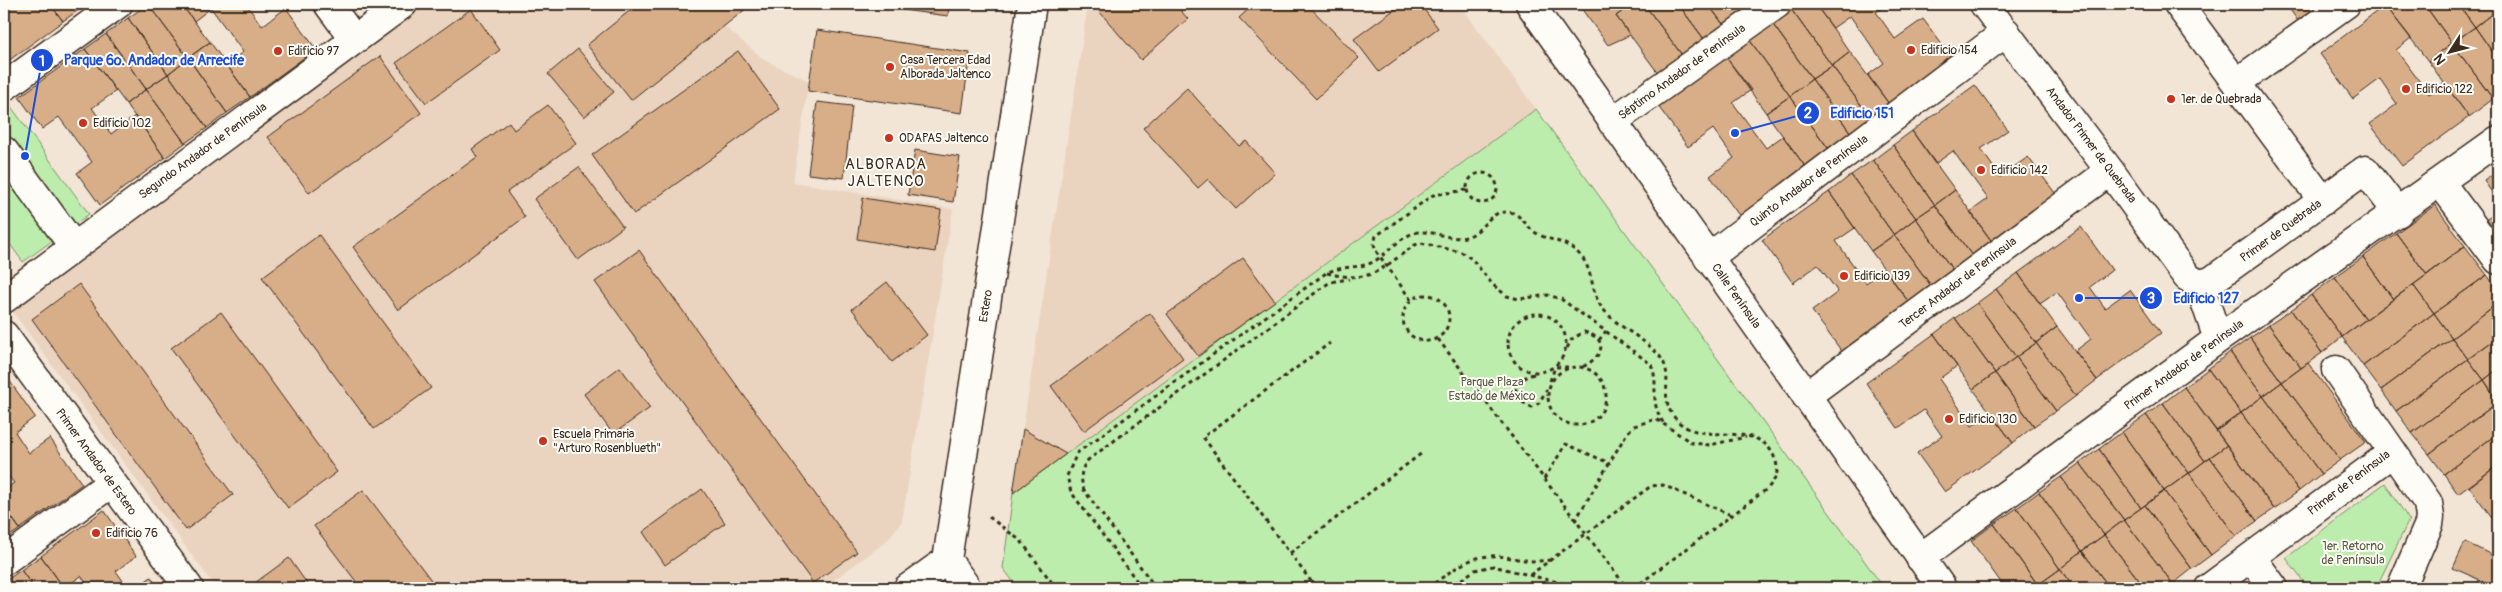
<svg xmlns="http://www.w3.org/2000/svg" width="2502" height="592" font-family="Pangolin,sans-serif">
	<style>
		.built { fill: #ead4bf }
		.green { fill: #bcedac; stroke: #7c8c65 }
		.building { fill: #d8ae89; stroke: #3b2a1e }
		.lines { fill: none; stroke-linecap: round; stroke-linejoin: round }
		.minor-casing { stroke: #3b2a1e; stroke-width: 31 }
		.path { stroke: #3b2a1e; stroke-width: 3; stroke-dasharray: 4 4; stroke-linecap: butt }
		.minor { stroke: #fdfcf7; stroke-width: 28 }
		.poi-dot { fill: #c8321e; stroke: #fdfcf7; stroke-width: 2 }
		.labels { text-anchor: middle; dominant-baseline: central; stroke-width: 4; stroke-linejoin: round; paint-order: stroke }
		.poi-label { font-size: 12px; fill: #3b2a1e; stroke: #fdfcf7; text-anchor: start }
		.street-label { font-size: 12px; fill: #3b2a1e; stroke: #fdfcf7 }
		.park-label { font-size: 12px; fill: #5b5b42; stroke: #fdfcf7 }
		.quarter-label { font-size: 15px; letter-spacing: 1px; fill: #3b2a1e; stroke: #fdfcf7 }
		.leader { fill: none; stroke: #1d4ed8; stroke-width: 2 }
		.callout-dot { fill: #1d4ed8; stroke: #fdfcf7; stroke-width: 2 }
		.mark-label { font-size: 15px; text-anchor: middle; font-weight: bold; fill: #fff }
		.callout-label { font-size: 14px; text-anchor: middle; font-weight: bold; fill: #1d4ed8; stroke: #fdfcf7; stroke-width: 4; stroke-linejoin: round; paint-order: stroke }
	</style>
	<rect width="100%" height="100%" fill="#f2e5d6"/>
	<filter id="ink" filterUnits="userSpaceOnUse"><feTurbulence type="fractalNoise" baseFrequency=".02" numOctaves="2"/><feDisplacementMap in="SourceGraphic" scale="10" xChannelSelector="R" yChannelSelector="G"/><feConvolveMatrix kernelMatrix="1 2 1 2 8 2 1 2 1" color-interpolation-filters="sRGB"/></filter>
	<g filter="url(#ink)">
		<path class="built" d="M403 4H752L724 26 766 61 809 81 793 182 953 209 902 521 887 541 823 588H216L4 300Z
			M1088 4H1456L1466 13 1536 109 1013 493Z"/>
		<path class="green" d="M4 97 89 214 23 262 4 236Z
			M1536 109 1884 588H1018L1003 568 1013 493Z
			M2385 483 2409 520 2376 588H2308L2286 558Z"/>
		<path class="building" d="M4 4H50L63 21 4 64Z
			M50 4H87L63 21Z
			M148 4H181L210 42 188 58Z
			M148 4 188 58 168 74 128 18Z
			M181 4H246L262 26 286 8 316 49 250 97 226 64 243 52 211 8 194 21Z
			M638 4H752L631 100 587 45Z
			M888 4H949L948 16 887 8Z
			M1093 4H1175L1188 19 1141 60Z
			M1254 4H1307L1359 58 1316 99 1239 18Z
			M1402 4H1420L1438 28 1379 72 1354 39Z
			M1578 4H1632L1616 16 1630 35 1608 45Z
			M1632 4H1644L1685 59 1661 77 1616 16Z
			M1644 4H1678L1707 43 1685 59Z
			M1678 4H1708L1726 28 1707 43Z
			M1708 4H1741L1748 13 1726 28Z
			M1741 4H1759L1748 13Z
			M1790 4H1815L1850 52 1832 66 1788 5Z
			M1815 4H1888L1876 12 1895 39 1923 19 1955 62 1892 108 1868 75 1884 63 1850 16 1833 28Z
			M2286 4H2322L2298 21Z
			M2424 4H2458L2475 27 2452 43Z
			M2424 4 2452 43 2428 61 2385 5Z
			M2458 4H2488L2494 12 2475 27Z
			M2488 4H2498V9L2494 12Z
			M1788 5 1832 66 1812 79 1769 19Z
			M2385 5 2411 38 2396 50 2429 94 2444 83 2469 117 2402 166 2370 124 2397 104 2380 79 2353 99 2320 54Z
			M471 9 500 50 426 103 396 63Z
			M2494 12 2498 19V60L2475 27Z
			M128 18 168 74 146 89 106 34Z
			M1769 19 1812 79 1790 96 1746 35Z
			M2475 27 2498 60V95L2493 99 2452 43Z
			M817 30 970 53 962 113 808 91Z
			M106 34 146 89 126 104 85 49Z
			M1746 35 1790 96 1766 113 1723 53Z
			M210 42 250 97 227 113 188 58Z
			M2452 43 2493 99 2469 117 2428 61Z
			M85 49 116 91 92 108 111 134 135 116 165 158 100 205 77 173 92 162 59 117 42 129 19 97Z
			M578 49 614 92 584 117 548 74Z
			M738 51 780 109 634 214 592 155Z
			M1850 52 1892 108 1873 121 1832 66Z
			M1723 53 1751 90 1733 103 1766 148 1783 136 1807 169 1741 218 1710 176 1734 158 1713 129 1688 147 1655 102Z
			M380 56 421 113 309 193 268 137Z
			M188 58 227 113 207 128 168 74Z
			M1832 66 1873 121 1853 136 1812 79Z
			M168 74 207 128 185 143 146 89Z
			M1812 79 1853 136 1831 152 1790 96Z
			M1975 85 2008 130 1981 149 2000 177 2028 157 2058 197 1993 243 1970 212 1988 199 1953 151 1935 164 1912 131Z
			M1187 88 1239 146 1246 141 1275 173 1236 209 1208 179 1198 188 1143 128Z
			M146 89 185 143 165 158 126 104Z
			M1790 96 1831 152 1807 169 1766 113Z
			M817 102 852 106 844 178 808 174Z
			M548 105 576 143 507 192 525 217 398 310 353 247 477 157 472 149 509 122 514 130Z
			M1912 131 1955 190 1935 205 1893 145Z
			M1893 145 1935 205 1916 218 1873 160Z
			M915 150 960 157 953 202 908 195Z
			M1873 160 1916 218 1894 235 1851 175Z
			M579 167 623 227 578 260 534 199Z
			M2498 171V201L2484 181Z
			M1851 175 1894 235 1871 251 1829 192Z
			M1955 190 1993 243 1973 257 1935 205Z
			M1829 192 1855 228 1836 241 1866 283 1885 269 1910 304 1843 353 1812 311 1838 292 1818 265 1793 283 1762 240Z
			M863 198 941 210 935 252 857 239Z
			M1935 205 1973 257 1954 272 1916 218Z
			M2435 205 2465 246 2427 275 2396 233Z
			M2498 211V233L2494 236 2483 222Z
			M1916 218 1954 272 1932 287 1894 235Z
			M2081 227 2112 270 2090 287 2105 308 2130 290 2161 333 2097 380 2075 351 2091 339 2057 292 2040 304 2018 273Z
			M2396 233 2427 275 2393 299 2363 257Z
			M319 235 431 388 374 429 262 277Z
			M1894 235 1932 287 1910 304 1871 251Z
			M2465 246 2487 275 2434 313 2413 285Z
			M639 250 857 552 813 583 595 282Z
			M2363 257 2393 299 2366 319 2335 277Z
			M1243 258 1275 301 1198 356 1167 314Z
			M2018 273 2057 327 2036 343 1996 289Z
			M2487 275 2498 290V303L2452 338 2434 313Z
			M2335 277 2366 319 2342 337 2311 295Z
			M887 282 927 335 892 362 852 309Z
			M79 284 233 495 186 530 32 319Z
			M2413 285 2434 313 2363 366 2342 337Z
			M1996 289 2036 343 2016 357 1977 303Z
			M2311 295 2342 337 2322 353 2291 310Z
			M1977 303 2016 357 1995 373 1955 318Z
			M2498 303V337L2468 359 2452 338Z
			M2291 310 2322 353 2301 368 2269 325Z
			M221 312 337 472 288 508 171 348Z
			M1150 313 1183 358 1084 431 1051 386Z
			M2434 313 2452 338 2381 390 2363 366Z
			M1955 318 1995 373 1973 389 1934 334Z
			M2269 325 2301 368 2282 382 2250 338Z
			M2057 327 2097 380 2076 396 2036 343Z
			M1934 334 1957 366 1939 379 1972 426 1991 413 2013 443 1945 492 1917 453 1942 436 1924 410 1898 428 1866 383Z
			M2498 337V369L2484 380 2468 359Z
			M2250 338 2282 382 2263 396 2230 352Z
			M2452 338 2468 359 2396 411 2381 390Z
			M2036 343 2076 396 2056 411 2016 357Z
			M2230 352 2263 396 2241 413 2208 369Z
			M2016 357 2056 411 2034 426 1995 373Z
			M2468 359 2484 380 2412 433 2396 411Z
			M2308 363 2366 442 2340 460 2282 382Z
			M620 367 650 408 613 434 584 394Z
			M2208 369 2241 413 2216 431 2184 387Z
			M2498 369V400L2484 380Z
			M4 373 35 417 15 432 29 453 50 438 82 484 20 529 4 507V490L14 483 4 470Z
			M1995 373 2034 426 2013 443 1973 389Z
			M2484 380 2498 402 2429 454 2412 433Z
			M2282 382 2340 460 2321 474 2263 396Z
			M2184 387 2227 445 2205 461 2163 403Z
			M2263 396 2321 474 2299 491 2241 413Z
			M2498 402V433L2444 474 2429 454Z
			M2163 403 2205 461 2189 473 2146 415Z
			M2241 413 2299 491 2274 509 2216 431Z
			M2146 415 2189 473 2164 491 2122 432Z
			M1023 429 1066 454 1013 493Z
			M2122 432 2164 491 2141 508 2099 449Z
			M2498 433V465L2458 494 2444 474Z
			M2227 445 2274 509 2257 521 2210 457Z
			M2099 449 2141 508 2124 520 2080 463Z
			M2210 457 2257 521 2236 536 2189 473Z
			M2080 463 2124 520 2104 535 2061 477Z
			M2498 465V525L2469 487Z
			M2189 473 2236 536 2211 555 2164 491Z
			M2061 477 2104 535 2082 551 2039 492Z
			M702 489 725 523 665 565 643 532Z
			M363 490 437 588H361L314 526Z
			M2164 491 2211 555 2192 569 2145 505Z
			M2039 492 2082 551 2060 569 2017 508Z
			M2145 505 2192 569 2173 584 2124 520Z
			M4 507 20 529 4 540Z
			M2017 508 2060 569 2038 585 1994 524Z
			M104 510 136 556 116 571 128 588H90L81 576 64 588 41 556Z
			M2124 520 2173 584 2167 588H2145L2104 535Z
			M1994 524 2038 585 2033 588H2005L1971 541Z
			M2104 535 2145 588H2110L2082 551Z
			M2465 542 2498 558V588L2453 568Z
			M2082 551 2110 588H2074L2060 569Z
			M41 556 64 588H34L21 570Z
			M289 558 310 588H248Z
			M2060 569 2074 588H2041L2038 585Z
			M21 570 34 588H5L4 582Z
			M151 577 159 588H136Z
			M2479 580 2498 588H2476Z"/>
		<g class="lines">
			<defs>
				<path id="minor" d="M328 4 354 39
					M1530 4 1942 588
					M1984 4 2110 171 2187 277 2199 284
					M2178 4 2323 201
					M2236 83 2346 4
					M4 87 118 4
					M1612 122 1777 4
					M4 151 74 247
					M2440 182 2498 260
					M1708 258 2006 32
					M2199 284 2211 281 2365 170 2398 213
					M2199 284 2218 339
					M4 299 403 4
					M4 335 189 588
					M2336 370 2428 503 2430 517 2429 524 2401 588
					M1806 396 2110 171
					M2251 557 2274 588
					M1920 558 2218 339 2498 140
					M947 560 967 588
					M4 561 111 483
					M908 588 947 560 1032 4
					M2209 588 2393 452"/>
			</defs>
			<use href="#minor" class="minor-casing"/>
			<path class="path" d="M1467 188a15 15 0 1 1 30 0a15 15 0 1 1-30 0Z
				M1327 273C1372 284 1379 270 1415 245L1421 243 1461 252 1472 259 1493 285 1507 296 1519 299 1548 295 1561 299 1651 364C1661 389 1647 398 1664 424
				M1403 318a23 23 0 1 1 46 0a23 23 0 1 1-46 0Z
				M1411 300 1376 251 1374 244 1376 236 1433 195 1467 190
				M1508 343a29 29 0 1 1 58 0a29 29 0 1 1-58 0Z
				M1438 339 1627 588
				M1599 340 1606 331
				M1567 348 1572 339 1584 332C1611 339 1602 358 1582 367
				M1548 396a29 29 0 1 1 58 0a29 29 0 1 1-58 0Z
				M1534 374C1511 380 1509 398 1532 407L1539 403 1547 389
				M1550 381 1555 367H1568
				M1544 479 1566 444 1609 463
				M989 517 1021 541 1056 588
				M1575 521 1627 433 1634 426 1656 419 1692 443 1710 445 1746 437
				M1290 553 1422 453
				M1530 575 1651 486 1663 485 1731 515
				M1142 588 1071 492 1067 476 1077 453 1326 273C1343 265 1359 269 1373 262 1388 254 1403 232 1421 232 1436 231 1453 242 1469 236 1484 230 1488 212 1506 212 1519 211 1524 224 1533 231 1548 242 1565 239 1579 254 1594 269 1590 293 1603 309 1619 329 1646 338 1661 358 1676 380 1654 401 1681 424 1707 445 1761 419 1775 459 1780 472 1776 479 1767 489L1634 588
				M1156 588 1084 490C1080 477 1080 470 1088 460L1330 282 1349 279
				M1316 588 1203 437 1330 343
				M1428 588C1449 573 1469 554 1497 556 1516 558 1531 563 1550 560
				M1448 588 1475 570 1493 566 1581 588"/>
			<use href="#minor" class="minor"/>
		</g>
	</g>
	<g class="poi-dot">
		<circle cx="1911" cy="50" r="5"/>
		<circle cx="278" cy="51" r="5"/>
		<circle cx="890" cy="67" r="5"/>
		<circle cx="2406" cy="89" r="5"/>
		<circle cx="2171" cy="99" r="5"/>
		<circle cx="83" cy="123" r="5"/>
		<circle cx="889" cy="138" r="5"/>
		<circle cx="1981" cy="170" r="5"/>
		<circle cx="1844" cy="276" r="5"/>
		<circle cx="1949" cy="419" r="5"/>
		<circle cx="543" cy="441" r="5"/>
		<circle cx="96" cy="533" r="5"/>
	</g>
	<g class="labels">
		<g class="poi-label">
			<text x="1921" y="50">Edificio 154</text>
			<text x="288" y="51">Edificio 97</text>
			<text x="900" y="60">Casa Tercera Edad<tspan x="900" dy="14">Alborada Jaltenco</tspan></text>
			<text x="2416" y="89">Edificio 122</text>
			<text x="2181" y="99">1er. de Quebrada</text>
			<text x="93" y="123">Edificio 102</text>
			<text x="899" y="138">ODAPAS Jaltenco</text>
			<text x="1991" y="170">Edificio 142</text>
			<text x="1854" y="276">Edificio 139</text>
			<text x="1959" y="419">Edificio 130</text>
			<text x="553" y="434">Escuela Primaria<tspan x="553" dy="14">"Arturo Rosenblueth"</tspan></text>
			<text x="106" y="533">Edificio 76</text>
		</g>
		<g class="street-label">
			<text transform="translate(1682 72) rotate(-36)">Séptimo Andador de Península</text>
			<text transform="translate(2091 145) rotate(53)">Andador Primer de Quebrada</text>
			<text transform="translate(203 151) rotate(-36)">Segundo Andador de Península</text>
			<text transform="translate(1809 181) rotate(-37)">Quinto Andador de Península</text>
			<text transform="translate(2281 231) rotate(-36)">Primer de Quebrada</text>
			<text transform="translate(1958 283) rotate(-37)">Tercer Andador de Península</text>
			<text transform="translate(1736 296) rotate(55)">Calle Península</text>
			<text transform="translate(986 306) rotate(-81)">Estero</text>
			<text transform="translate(2184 365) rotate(-36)">Primer Andador de Península</text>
			<text transform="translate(96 462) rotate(54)">Primer Andador de Estero</text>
			<text transform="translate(2349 483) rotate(-37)">Primer de Península</text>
		</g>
		<g class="park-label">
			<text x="1492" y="382">Parque Plaza<tspan x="1492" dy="14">Estado de México</tspan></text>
			<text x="2353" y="546">1er. Retorno<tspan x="2353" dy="14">de Península</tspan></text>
		</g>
		<g class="quarter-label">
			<text x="886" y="164">ALBORADA<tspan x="886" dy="17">JALTENCO</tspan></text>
		</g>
	</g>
	<path class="leader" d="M25 156L42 60M1735 133L1808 113M2079 298L2151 298"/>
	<g class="callout-dot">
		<circle cx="25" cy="156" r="5"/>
		<circle cx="1735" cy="133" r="5"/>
		<circle cx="2079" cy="298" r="5"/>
		<circle cx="42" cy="60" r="12"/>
		<circle cx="1808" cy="113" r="12"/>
		<circle cx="2151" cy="298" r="12"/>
	</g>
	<g class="mark-label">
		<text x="42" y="66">1</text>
		<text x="1808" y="118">2</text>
		<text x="2151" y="303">3</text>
	</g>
	<g class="callout-label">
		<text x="154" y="65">Parque 6o. Andador de Arrecife</text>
		<text x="1862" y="118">Edificio 151</text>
		<text x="2206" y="303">Edificio 127</text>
	</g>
	<rect width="2502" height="592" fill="none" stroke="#fdfcf7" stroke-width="20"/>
	<rect x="10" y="10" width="2482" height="572" fill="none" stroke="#3b2a1e" stroke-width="2" filter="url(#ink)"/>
	<g transform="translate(2450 52) rotate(234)" stroke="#fdfcf7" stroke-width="4" paint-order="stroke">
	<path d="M0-4L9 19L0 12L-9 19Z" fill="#3b2a1e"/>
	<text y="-8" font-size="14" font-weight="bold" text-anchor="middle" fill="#3b2a1e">N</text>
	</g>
</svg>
